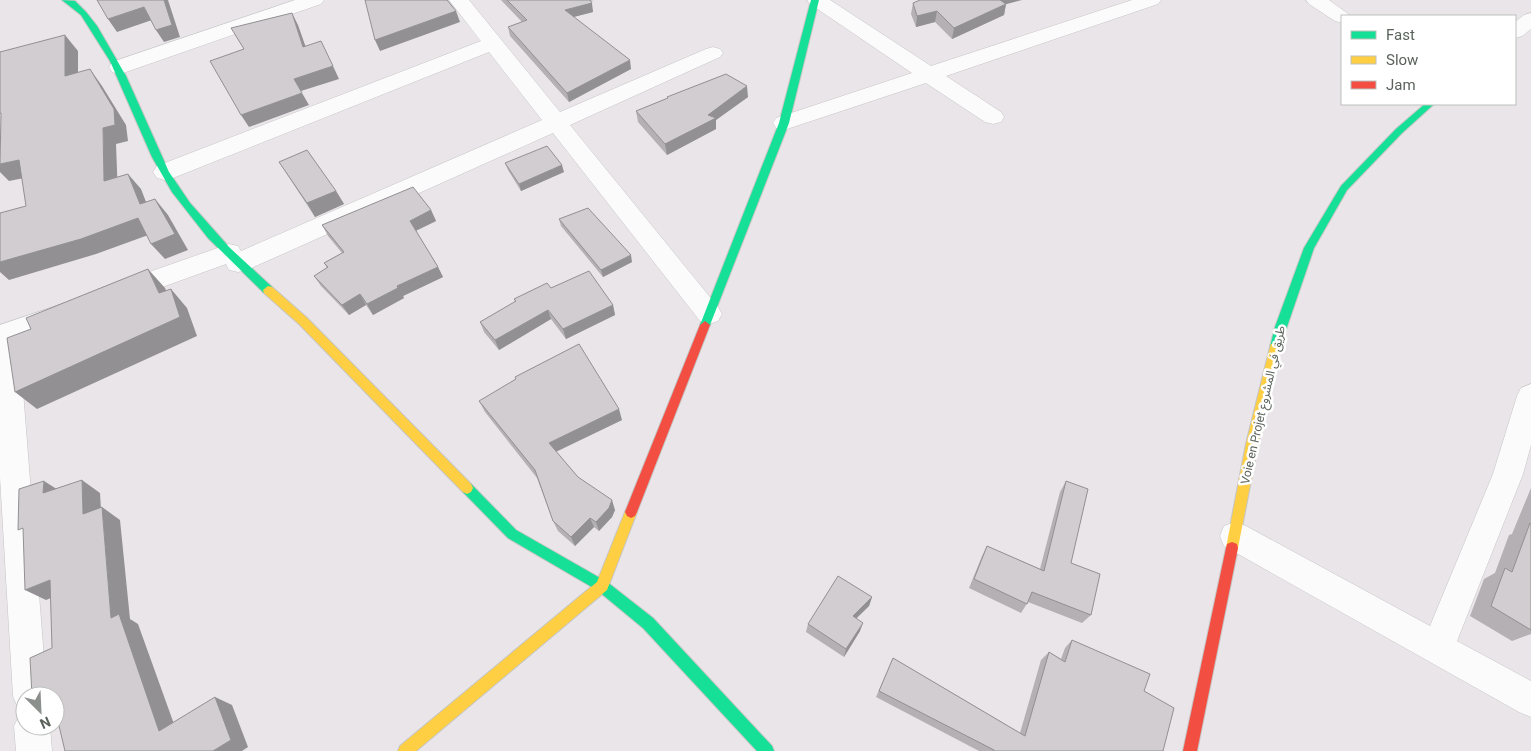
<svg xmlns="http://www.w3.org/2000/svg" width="1531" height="751" font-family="Roboto,'Noto Sans Arabic',sans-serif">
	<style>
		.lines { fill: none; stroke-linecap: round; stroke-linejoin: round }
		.street-casing { stroke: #c5c5c5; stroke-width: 1 }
		.fast-casing { stroke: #c5c5c4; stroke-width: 2 }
		.slow-casing { stroke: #c5c5c4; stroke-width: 2 }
		.jam-casing { stroke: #c5c5c4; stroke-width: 2 }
		.street { fill: #fcfbfc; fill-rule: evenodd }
		.fast { fill: #16e098; fill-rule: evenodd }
		.slow { fill: #ffcf43; fill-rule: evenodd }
		.jam { fill: #f24e42; fill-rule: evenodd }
		.wall { fill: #b4b0b3 }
		.shaded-wall { fill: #929092 }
		.building { fill: #d1cdd0; stroke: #929092 }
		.labels { text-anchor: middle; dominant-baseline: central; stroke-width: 5; stroke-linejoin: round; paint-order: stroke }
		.street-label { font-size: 12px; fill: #5a635b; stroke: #fff }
	</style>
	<rect width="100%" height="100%" fill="#eae5e9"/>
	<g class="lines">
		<defs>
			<path id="street" d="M295 0H324L321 4 126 72 119 74 112 72 109 67 112 62Z
				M449 0H469L560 112 706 49 713 47 720 49 723 53 720 57 570 125 718 307 722 314 718 321 709 324 700 321 553 133 247 270 238 272 229 270 226 264 121 302 112 299 108 292 112 285 229 244 238 246 241 251 542 120 489 52 173 178 165 180 157 178 153 172 157 166 481 41Z
				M807 0H830L931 66 1132 0H1161L1158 4 946 76 1001 112 1004 117 1001 122 993 124 985 122 926 83 784 130 776 128 773 123 776 118 912 73 810 4Z
				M1306 0H1329L1351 16H1342V23L1335 21 1309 4Z
				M1531 13V29L1522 36 1515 38V22L1524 15Z
				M65 303 74 306 78 313 74 320 19 340 47 696H25V711L18 708 13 696 0 477V325Z
				M1531 384V445L1523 474 1457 641 1531 681V717L1519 712 1224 546 1220 536 1224 526 1235 522 1246 526 1430 626 1493 474 1517 396 1521 388Z
				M25 711V726H50L52 751H16L14 726 20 714Z"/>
			<path id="fast" d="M62 0 75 1 86 12 97 26 126 76 169 172 190 203 229 247 272 287 273 290 272 293H264L208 238 172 192 152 157 110 61 81 15Z
				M811 0H819L789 123 710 325 705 329 700 325 779 123Z
				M1425 104H1434L1402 133 1347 190 1314 248 1279 350H1271L1270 347 1275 327 1304 248 1341 186 1396 129Z
				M467 482 471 484 516 530 607 582 653 618 772 746 774 751H757L643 628 597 590 508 538 463 492 461 488 463 484Z"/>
			<path id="slow" d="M268 286 272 287 307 318 471 484 473 488 471 492 467 494 463 492 299 324 264 293 263 290Z
				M1275 343 1279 344 1280 347 1258 444 1238 548 1237 552 1232 554 1227 552 1226 548 1246 444 1270 347 1271 344Z
				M631 506 635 508 637 512 607 590 416 751H398L400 746 597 582 625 512 627 508Z"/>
			<path id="jam" d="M705 321 710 325 637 512 635 516 631 518 627 516 625 512 700 325Z
				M1232 542 1237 544 1238 548 1197 751H1183L1226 548 1227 544Z"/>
		</defs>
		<use href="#street" class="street-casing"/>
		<use href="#fast" class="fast-casing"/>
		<use href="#slow" class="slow-casing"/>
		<use href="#jam" class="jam-casing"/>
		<use href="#street" class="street"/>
		<use href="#fast" class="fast"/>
		<use href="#slow" class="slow"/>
		<use href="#jam" class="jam"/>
	</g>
	<path class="wall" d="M501 0H594L590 1 593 12 573 17 631 69 569 102 510 36 508 27 522 22Z
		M913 3 1006 4 1004 15 952 39 935 22 916 27 911 14Z
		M667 97H748L716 120V129L667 155 638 122 636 111 667 99Z
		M279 162 336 191 344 204 315 217Z
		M505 163 564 172 521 191 508 170Z
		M431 210 436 221 416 231 438 267 443 277 403 296 404 298 373 315 366 305 349 315 321 286 314 276 327 268 324 263 342 253 328 236 322 225Z
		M559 219 632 262 603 277 561 226Z
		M551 288 613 305 615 315 566 339 551 319 499 350 484 332 480 322 515 302 514 299Z
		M479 401 622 420 556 452 578 477 615 510 612 517 599 531 594 527 575 546 558 531 553 521 537 478 485 412Z
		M1066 481 1071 563 1091 615 1082 623 1028 602 1021 613 969 588 982 556 987 546 1040 569 1060 492Z
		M1531 488V634L1512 641 1470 616 1484 579 1495 573 1509 535 1512 534Z
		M872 597 869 606 856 619 860 631 844 657 806 632 808 624Z
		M1072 640 1144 691 1163 751H979L876 697 893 658 1020 733 1041 660 1049 652 1061 659 1065 648Z"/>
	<path class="shaded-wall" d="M164 0H168L180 37 164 42 156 30Z
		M994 0H1022L992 8Z
		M592 3 593 12 566 19 565 10Z
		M1006 4 1004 15 952 39 954 28Z
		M144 7 152 20 117 32 108 19Z
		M456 11 460 22 380 51 375 40Z
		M937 11 935 22 916 27 917 16Z
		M292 13 298 25 310 59 303 47Z
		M65 35 78 51V92L65 76Z
		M630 60 631 69 569 102 567 93Z
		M333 66 339 79 301 91 294 79Z
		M90 69 102 86 126 125 128 141 116 144 118 197 104 181 103 128Z
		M747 86 748 97 716 120V129L667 155 665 144 708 115Z
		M302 93 309 105 249 127 241 115Z
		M19 160 34 176 9 181 0 172V164Z
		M562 165 564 172 521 191 519 184Z
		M128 174 141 189 153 220 140 204Z
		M336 191 344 204 315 217 307 203Z
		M155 199 168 215 188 250 165 259 151 244Z
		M431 210 436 221 415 231 410 221Z
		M138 218 151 234 96 254 9 280 0 272V262Z
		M631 255 632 262 603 277 601 270Z
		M438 267 443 277 403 296 404 298 373 315 367 304 397 286Z
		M148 269 165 288 176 312 159 293Z
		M171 289 187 308 197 336 37 409 15 392Z
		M360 294 366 305 349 315 342 305Z
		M613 305 615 315 566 339 563 329Z
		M548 310 551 319 499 350 495 340Z
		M619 409 622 420 553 453 549 443Z
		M82 480 100 493 102 527 83 514Z
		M44 481 63 493H43Z
		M612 500 615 510 612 517 599 531 596 522Z
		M102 507 120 520 130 619 138 624 179 738 159 731 111 618Z
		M590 518 594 527 575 546 571 537Z
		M50 580 71 590 46 600 25 590Z
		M872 597 869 606 850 624 853 616Z
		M863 623 860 631 844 657 846 649Z
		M215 697 232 705 248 747 242 751H213Z
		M55 708 77 715 57 726 55 725Z"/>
	<path class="building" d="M97 0H164L172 25 156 30 144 7 108 19Z
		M365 0H447L456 11 375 40Z
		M507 0H590L592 3 565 10 630 60 567 93 508 27 527 20Z
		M920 0H1000L1006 4 954 28 937 11 917 16 913 3Z
		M292 13 303 47 321 41 333 66 294 79 302 93 241 115 210 61 244 49 231 28Z
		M65 35V76L90 69 114 109 115 125 103 128 104 181 128 174 140 204 155 199 175 234 151 244 138 218 81 239 0 262V213L26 206 19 160 0 164 1 113H0V52Z
		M726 74 747 86 708 115 716 118 665 144 636 111 668 98 667 97Z
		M547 146 562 165 519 184 505 163Z
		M307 150 336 191 307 203 279 162Z
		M413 187 431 210 410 221 438 267 397 286 398 288 367 304 360 294 342 305 314 276 328 267 324 263 344 252 322 225Z
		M588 208 631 255 601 270 559 219Z
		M148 269 159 293 171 289 180 317 15 392 7 338 31 329 26 318Z
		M589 271 613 305 563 329 548 310 495 340 480 322 516 301 514 299 547 283 551 288Z
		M579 344 619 409 549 443 578 477 612 500 609 508 596 522 590 518 571 537 553 521 535 470 479 401 516 379 515 377Z
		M82 480 83 514 102 507 111 618 119 614 159 731 215 697 231 740 213 751H65L55 709V696H32L30 658 52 648 50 580 25 590 23 528 18 530 19 489 44 481 43 493Z
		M1066 481 1088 489 1071 563 1100 574 1091 615 1032 592 1027 604 974 579 987 546 1044 571Z
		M1530 523 1531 524V630L1491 606 1505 568 1512 572Z
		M838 576 872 597 853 616 863 623 846 649 808 624Z
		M1072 640 1150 674 1144 691 1174 708 1163 751H994V750L879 691 893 658 1025 736 1049 652 1065 662Z"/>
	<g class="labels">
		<g class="street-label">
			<text transform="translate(1263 405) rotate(-77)">Voie en Projet طريق في المشروع</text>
		</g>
	</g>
	<rect x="1341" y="15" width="175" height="90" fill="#ffffff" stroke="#bdc1bd"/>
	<rect x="1351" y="31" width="25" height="8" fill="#16e098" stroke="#bdc1bd"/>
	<text x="1386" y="40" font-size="15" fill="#5a635b">Fast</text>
	<rect x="1351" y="56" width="25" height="8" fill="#ffcf43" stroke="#bdc1bd"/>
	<text x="1386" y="65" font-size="15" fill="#5a635b">Slow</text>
	<rect x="1351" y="81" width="25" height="8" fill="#f24e42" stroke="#bdc1bd"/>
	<text x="1386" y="90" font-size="15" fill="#5a635b">Jam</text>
	<g transform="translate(40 711) rotate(156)"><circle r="24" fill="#ffffff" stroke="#bdc1bd"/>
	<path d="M0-4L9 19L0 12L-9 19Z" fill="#8c908d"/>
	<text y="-8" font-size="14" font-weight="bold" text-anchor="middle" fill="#5a635b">N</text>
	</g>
</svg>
